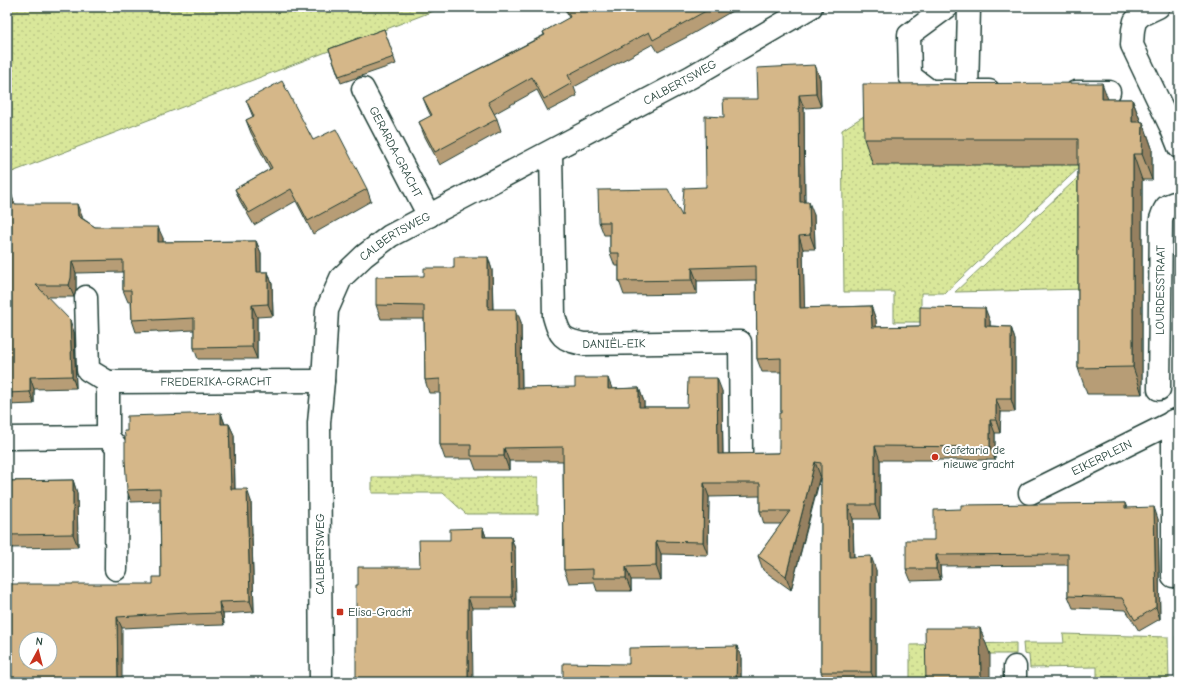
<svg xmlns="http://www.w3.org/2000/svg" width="1186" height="689" font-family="'Comic Neue',sans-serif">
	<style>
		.green { fill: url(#green-dots); stroke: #7c9267 }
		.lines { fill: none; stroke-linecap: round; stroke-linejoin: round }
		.minor-casing { stroke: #1f3d34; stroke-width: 25 }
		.minor { stroke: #fff; stroke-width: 22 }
		.wall { fill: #b79d76; stroke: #1f3d34 }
		.shaded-wall { fill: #958060; stroke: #1f3d34 }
		.building { fill: #d5b789; stroke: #1f3d34; fill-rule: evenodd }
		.poi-dot { fill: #c8321e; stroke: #fff; stroke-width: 1.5 }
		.labels { text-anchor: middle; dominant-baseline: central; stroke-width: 4; stroke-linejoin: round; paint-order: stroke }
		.street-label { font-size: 12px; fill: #1f3d34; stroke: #fff }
		.poi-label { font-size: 12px; fill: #1f3d34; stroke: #fff; text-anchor: start }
	</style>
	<defs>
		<pattern id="green-dots" width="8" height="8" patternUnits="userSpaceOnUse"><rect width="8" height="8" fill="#d9e79a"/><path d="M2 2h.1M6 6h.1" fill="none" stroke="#bac785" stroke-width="1.8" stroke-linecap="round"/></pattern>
	</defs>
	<rect width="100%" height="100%" fill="#fff"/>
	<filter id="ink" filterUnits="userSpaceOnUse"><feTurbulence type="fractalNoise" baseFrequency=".025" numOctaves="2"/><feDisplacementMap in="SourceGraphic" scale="8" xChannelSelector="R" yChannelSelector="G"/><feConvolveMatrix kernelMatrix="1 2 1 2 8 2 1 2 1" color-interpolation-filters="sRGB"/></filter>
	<g filter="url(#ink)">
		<path class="green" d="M7 7H444L7 174Z
			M873 110 1082 165 945 293H921V322H894V292H844L842 130Z
			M1087 169V289L955 292Z
			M372 477H538V514H466L443 493H372Z
			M1063 634 1168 637 1169 682H1097V667L1030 668 1029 655 1024 654 1023 643H1064Z
			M1176 636H1179V682H1176Z
			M1016 643V654H933V682H910V645Z"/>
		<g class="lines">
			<defs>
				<g id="minor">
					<path d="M947 7 909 35 910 76 930 91H950"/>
					<path d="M969 7 967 91H989"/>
					<path d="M1158 7 1141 15 1135 21 1133 30 1132 45 1171 127 1179 147"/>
					<path id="s1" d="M363 89 429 216"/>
					<path d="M1076 92H1109"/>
					<path id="s2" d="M551 152 554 316C560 337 562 339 583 344L740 342 741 455"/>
					<path d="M86 297 88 370 108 382V437L117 448 116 569"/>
					<path id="s3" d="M108 382 323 381"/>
					<path id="s4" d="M1159 389 1161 219C1165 206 1166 205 1179 202"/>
					<path d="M1173 421V576"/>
					<path d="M7 438 108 437"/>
					<path id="s5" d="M1030 493 1179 419"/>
					<path d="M1015 667V682"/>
					<path id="s6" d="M321 682 319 423 323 381 327 310 341 278 364 256 390 236 691 77 811 7"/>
				</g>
			</defs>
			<use href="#minor" class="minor-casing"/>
			<use href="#minor" class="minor"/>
		</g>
		<path class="wall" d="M564 7H739L687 37 658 52 653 44 574 87 577 96 548 111 537 90 494 114 497 119 501 131 440 165 424 135 419 122 431 116 428 110 423 98 544 35 543 32 569 18Z
			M384 29 396 64 341 83 329 49Z
			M815 65 820 79 821 107 804 108 805 202 814 215 815 249H803L804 308 871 306 876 320V327L920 326 990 321V326L1011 327 1015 340V412H1001L1000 433H995V460H880V519H853L854 557 876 570V682H563L629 664 741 658V679H824L821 672V475L791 590 763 570 758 556 781 524H764L760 511V496L709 497 708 555 661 554V580H631V591H597L594 582 569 583 564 570 563 461H509V470H476L472 459H445L440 445V393H429L425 380 424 319H381L376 305 424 276 454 268 488 257 492 270 493 309 521 322 522 388 612 389 639 388 644 402V407H687L722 391 723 454 779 453 781 413V372H762L757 359 756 280 697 281V294L624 295 619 281V266H615L610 253V235H604L599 222 682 216 706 187 724 117 758 99Z
			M1108 99H1132L1141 122H1143L1152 148V180H1142V394H1087L1078 368V165H873L864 139Z
			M246 100 313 140 367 189 371 201 313 234 296 201 254 225 240 201 235 189 270 169 251 133 246 120 253 117Z
			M7 193 15 204 82 216V218L95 227 163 238V242L256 241 261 253V272H268L272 284 273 316 257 317V359H198L194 348V330L158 332 157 331 136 332 132 320 131 302H128L123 290V272L76 273V290L74 297H47L74 332 76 388 34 389V404L7 405Z
			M221 413 225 424H229L234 435 235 489 251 501 254 612 223 614 224 625 191 626 190 625 122 628 7 682 153 584 161 577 160 501 131 502 127 490Z
			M73 480 77 493 78 547 7 548V481Z
			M1125 503 1127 508 1158 519 1160 619 1139 631 1126 610 1073 608 1068 596V565L940 566 941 580 911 581 906 569 934 540 961 509Z
			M483 528 486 537H511L515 549 516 608H472L358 585 420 567Z"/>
		<path class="shaded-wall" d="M815 65 820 79 821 107 816 94Z
			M1102 83 1112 110 1102 99Z
			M799 95 804 108 805 216 800 202Z
			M1132 99 1142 125 1132 122Z
			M1143 122 1152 148V180L1142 154Z
			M1133 154 1142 180V394L1133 367Z
			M11 193 15 205 11 204Z
			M809 202 814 215 815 249 810 235Z
			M77 204 82 216V227L78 216Z
			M158 227 163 238V254L158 242Z
			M799 236 803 249 805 321 800 308Z
			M256 241 261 253V284L257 272Z
			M488 257 492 270 493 322 488 309Z
			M72 261 76 273V290L74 297 69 285Z
			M692 268 697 281V294L692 280Z
			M268 272 272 284 273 316 268 304Z
			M252 305 257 317V359L252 347Z
			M871 306 876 320 877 340 872 327Z
			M985 308 990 321V339L985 326Z
			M516 309 521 322 522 401 517 388Z
			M70 320 74 332 76 388 72 376Z
			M1011 327 1015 340V412L1011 399Z
			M30 377 34 389V404L30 392Z
			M608 378 613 391 608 389Z
			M717 378 722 391 723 467 718 454Z
			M639 388 644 402V421L639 407Z
			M996 399 1001 412 1000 433 996 420Z
			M221 413 225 425 221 424Z
			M990 420 995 433V460L990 447Z
			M229 424 234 435 235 501 231 489Z
			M875 446 880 460V519L875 505Z
			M504 448 509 461V470L504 456Z
			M815 462 820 475 791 590 786 576Z
			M73 480 77 493 78 547 73 534Z
			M704 483 709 497 708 555 703 542Z
			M247 489 251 501 254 612 250 601Z
			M848 505 853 519 854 570 849 557Z
			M1154 507 1158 519 1160 619 1156 607Z
			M483 528 487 540 483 537Z
			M511 537 515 549 516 608 512 597Z
			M656 541 661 554V580L656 566Z
			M936 555 940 566 941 580 936 569Z
			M871 556 876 570V682H875L871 672Z
			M626 567 631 580V591L626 578Z
			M468 597 472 608 473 682H468Z
			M219 602 223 614 224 625 220 613Z
			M117 617 122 628V682H118Z
			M980 628 990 654V682H981Z
			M737 646 741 658V682L736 679Z"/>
		<path class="building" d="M565 7H713L653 40 649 32 568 75 572 83 544 99 532 77 488 102 497 119 435 152 419 122 432 115 423 98 545 35 543 32 570 17Z
			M384 29 394 57 339 76 329 49Z
			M815 65 816 94 799 95 800 202H809L810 235 799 236 800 308 871 306 872 327 920 326V307L985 308V326L1011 327V399H996V420H990V447L875 446V505H848L849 557 871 556V672H821V463L815 462 786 576 758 556 790 511H760V483H704L703 542 656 541V566L626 567V578H593V569L564 570 563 447 504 448V456H471V445H440V379L425 380 424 306 376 305V277L424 276V268H454V257H488V309H516L517 388 575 387V378H608V389L639 388V407H687L688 378H717L718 454 779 453V413H781V358L757 359 756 266 692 268V280L619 281V253H610V222H599L598 190 668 189 682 216 684 188 706 187 705 116 724 117 723 99H758L757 68Z
			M282 81 313 140 336 129 367 189 308 221 291 189 249 213 235 189 272 168 246 120 254 116 246 100Z
			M1102 83V99H1132V122H1143L1142 154H1133V367L1078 368V139H864L863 84Z
			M7 193H11V204H77L78 216 95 227H158V242L256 241 257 272H268V304L252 305V347L194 348V318L153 320V319L132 320 131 290H123V260L72 261 71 278 69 285H36L70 320 72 376 30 377V392L7 393Z
			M221 413V424H229L231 489H247L250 601 219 602 220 613 187 614 186 613 117 617 118 682H7V584H153V577H161L160 489 127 490 125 460V436L124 431H127V416ZM26 639H50V663H26Z
			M73 480V534L7 535V481Z
			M1125 503V508L1154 507 1156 607 1135 620 1122 598 1068 596V554L936 555V569H906V540H934V510L961 509V505Z
			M483 528V537H511L512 597H468V682H356V585H358V567H420L419 540H450V529Z
			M925 628H980L981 682H926Z
			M737 646 736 679H832V682H563V663L629 664V648Z"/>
	</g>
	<g class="poi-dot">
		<circle cx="935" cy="457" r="4"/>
		<rect x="336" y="608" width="8" height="8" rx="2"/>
	</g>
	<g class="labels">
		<g class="street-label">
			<text stroke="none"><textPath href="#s6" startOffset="800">CALBERTSWEG</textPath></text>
			<text stroke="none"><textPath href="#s1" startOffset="71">GERARDA-GRACHT</textPath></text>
			<text stroke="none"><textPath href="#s6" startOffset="476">CALBERTSWEG</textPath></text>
			<text stroke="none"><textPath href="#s4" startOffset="99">LOURDESSTRAAT</textPath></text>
			<text stroke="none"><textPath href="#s2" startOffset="239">DANIËL-EIK</textPath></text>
			<text stroke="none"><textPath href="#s3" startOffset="108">FREDERIKA-GRACHT</textPath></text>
			<text stroke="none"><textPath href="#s5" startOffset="80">EIKERPLEIN</textPath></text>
			<text transform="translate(320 554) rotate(-90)">CALBERTSWEG</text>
		</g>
		<g class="poi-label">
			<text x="943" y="450">Cafetaria de<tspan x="943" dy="14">nieuwe gracht</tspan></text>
			<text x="348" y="612">Elisa-Gracht</text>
		</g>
	</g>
	<rect width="1186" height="689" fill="none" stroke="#fff" stroke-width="24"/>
	<rect x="12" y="12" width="1162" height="665" fill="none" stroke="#1f3d34" stroke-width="1.5" filter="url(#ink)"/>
	<g transform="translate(38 651) rotate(7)"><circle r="19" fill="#ffffff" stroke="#a5b1ae"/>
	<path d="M0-3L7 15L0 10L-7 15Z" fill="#c8321e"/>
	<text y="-6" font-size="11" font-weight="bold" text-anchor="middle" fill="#1f3d34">N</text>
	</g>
</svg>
